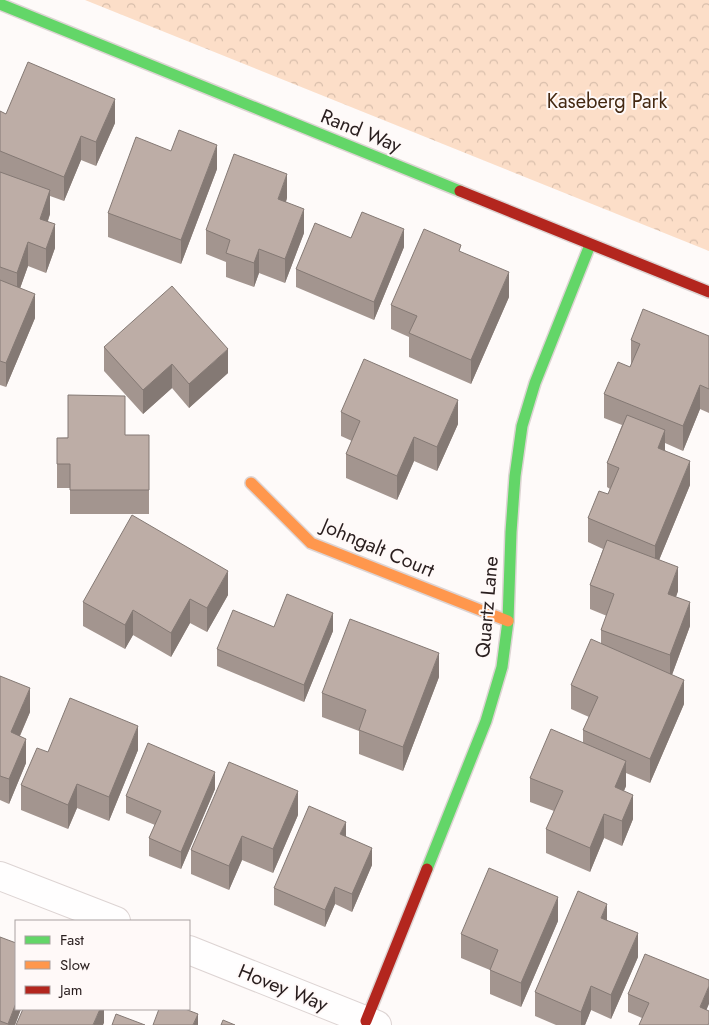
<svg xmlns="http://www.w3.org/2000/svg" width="709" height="1025" font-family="Jost,sans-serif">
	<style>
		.park { fill: url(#park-crowns) }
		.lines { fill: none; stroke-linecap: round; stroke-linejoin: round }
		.street-casing { stroke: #ddd4d3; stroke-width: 30 }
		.fast-casing { stroke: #ddd4d3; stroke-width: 14 }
		.slow-casing { stroke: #ddd4d3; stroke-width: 14 }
		.jam-casing { stroke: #ddd4d3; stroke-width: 14 }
		.street { stroke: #fffefe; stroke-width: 28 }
		.fast { stroke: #63d668; stroke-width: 11 }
		.slow { stroke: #ff974d; stroke-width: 11 }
		.jam { stroke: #b3261e; stroke-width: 11 }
		.wall { fill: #a3958f }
		.shaded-wall { fill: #847974 }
		.building { fill: #bdada6; stroke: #847974 }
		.labels { text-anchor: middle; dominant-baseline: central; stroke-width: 4; stroke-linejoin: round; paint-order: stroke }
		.park-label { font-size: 20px; fill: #452912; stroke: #fff9f8 }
		.street-label { font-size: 20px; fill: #291e1e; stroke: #fff9f8 }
	</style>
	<defs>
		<pattern id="park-crowns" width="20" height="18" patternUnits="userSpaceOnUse" patternTransform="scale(1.25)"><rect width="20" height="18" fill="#fcdec8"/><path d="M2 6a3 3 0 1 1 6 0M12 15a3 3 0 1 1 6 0" fill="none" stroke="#d8beab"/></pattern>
	</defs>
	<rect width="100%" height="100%" fill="#fefaf9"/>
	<path class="park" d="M85 0H709V251Z"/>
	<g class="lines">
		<defs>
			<path id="street" d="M0 876 116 921
				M189 950 377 1025"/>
			<path id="fast" d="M0 4 460 191
				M427 869 486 721 502 667 508 621 511 532 515 476 522 426 535 383 590 245"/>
			<path id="slow" d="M251 483 311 543 508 621"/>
			<path id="jam" d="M460 191 709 292
				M366 1021 427 869"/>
		</defs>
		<use href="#street" class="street-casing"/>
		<use href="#fast" class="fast-casing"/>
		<use href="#slow" class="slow-casing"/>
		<use href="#jam" class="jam-casing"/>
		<use href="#street" class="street"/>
		<use href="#fast" class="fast"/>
		<use href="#slow" class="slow"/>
		<use href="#jam" class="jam"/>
	</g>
	<path class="wall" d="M0 111 6 114 115 123 96 166 81 160 64 201 50 196V214L48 221 55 248 46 273 28 266 20 288 35 318 6 387 0 385Z
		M217 169 181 264 108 237V213Z
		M287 198 286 202 304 233 285 283 259 273 254 287 226 277V262L206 254V230Z
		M351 238 404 247 374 320 296 287V269Z
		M461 252 509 297 471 384 409 357V337L391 329V305Z
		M709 336V413L700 409 683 451 665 443V450L690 485 659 560 678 591 676 597 690 626 672 675 684 704 650 783 626 773V786L624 791 633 819 622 846 604 838 590 872 546 853V829L554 811 530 802V778L583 743V730L589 717 571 709V685L601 644V630L607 616 590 609V585L603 549 588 542V518L608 494 610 489 607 487V463L622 425 604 418V394L630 367 631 365V340Z
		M104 347 228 373 189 408 172 388 143 414 104 371Z
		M341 412 458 424 437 471 414 461 397 500 346 478V454L352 441 341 436Z
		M125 435H149V514H70V488H57V438Z
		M228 595 207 632 190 623 171 657 133 635 125 649 83 626V602Z
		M274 627 333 631 304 702 217 666V649Z
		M0 676 30 712 20 736 26 763 9 804 0 800Z
		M439 677 403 771 359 754V731L322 717V693Z
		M138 750 109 821 77 808 68 829 21 810V785L48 752Z
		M215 789 181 869 149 856V838L155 825 126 813V796Z
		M298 815 273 873 242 860 229 890 191 874V850Z
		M346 837 372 865 352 912 335 904 325 927 274 905V888Z
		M607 920 638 957 611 1019 591 1010 585 1025H556L535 1016V992Z
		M558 921 521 1007 490 994V970L461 958V934Z
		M0 937 21 1009 15 1025H0Z
		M628 994 706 1010 642 1018 628 1012Z"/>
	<path class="shaded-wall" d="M115 99V123L96 166V142Z
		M81 136V160L64 201V177Z
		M217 145V169L181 264V240Z
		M287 174V198L278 223V199Z
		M50 190V214L40 243V219Z
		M304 209V233L285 283V259Z
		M55 224V248L46 273V249Z
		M404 229V247L374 320V302Z
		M28 242V266L17 297V273Z
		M259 249V273L254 287V263Z
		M509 272V297L471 384V360Z
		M35 294V318L6 387V363Z
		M228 349V373L189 408V384Z
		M172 364V388L143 414V390Z
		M700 385V409L683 451V426Z
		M458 400V424L437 471V447Z
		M665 430V454L658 448Z
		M414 437V461L397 500V476Z
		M690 461V485L655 570V546Z
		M678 567V591L668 618V594Z
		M228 571V595L207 632V608Z
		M190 599V623L171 657V633Z
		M690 602V626L670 680V655Z
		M133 610V635L125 649V625Z
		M333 613V631L304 702V685Z
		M439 653V677L403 771V747Z
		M684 680V704L650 783V759Z
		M30 688V712L11 756V732Z
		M138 726V750L109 821V797Z
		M26 739V763L9 804V779Z
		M626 761V786L615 811V787Z
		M215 772V789L181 869V852Z
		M77 784V808L68 829V805Z
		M298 791V815L273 873V849Z
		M633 795V819L622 846V821Z
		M604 814V838L590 872V848Z
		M346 822V839L340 834Z
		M242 836V860L229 890V866Z
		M372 848V865L352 912V894Z
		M335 887V904L325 927V910Z
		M558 897V921L521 1007V983Z
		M607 904V928L601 918Z
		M638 933V957L611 1019V995Z
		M591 986V1010L585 1025H581V1012Z
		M709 986V1004L700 1025V1007Z
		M16 1003V1009H21L15 1025H8Z
		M100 1009H104V1023L103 1025H93Z
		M198 1014V1025H193Z"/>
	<path class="building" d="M28 62 115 99 96 142 81 136 64 177 0 151V111L6 114Z
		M179 130 217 145 181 240 108 213 136 137 171 151Z
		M234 154 287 174 278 199 304 209 285 259 259 249 254 263 226 253 230 240 206 230Z
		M0 172 50 190 40 219 55 224 46 249 28 242 17 273 0 267Z
		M362 212 404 229 374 302 296 269 315 223 351 238Z
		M424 229 461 245 459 251 509 272 471 360 409 333 417 316 391 305Z
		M0 280 35 294 6 363 0 361Z
		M172 286 228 349 189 384 172 364 143 390 104 347Z
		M643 309 709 336V389L700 385 683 426 604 394 618 362 630 367 640 344 631 340Z
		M364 359 458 400 437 447 414 437 397 476 346 454 360 421 341 412Z
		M68 395 125 396V435H149V490H70V464H57V438H68Z
		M627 415 665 430 658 448 690 461 655 546 588 518 599 491 608 494 619 468 607 463Z
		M132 515 228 571 207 608 190 599 171 633 133 610 125 625 83 602Z
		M607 540 678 567 668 594 690 602 670 655 601 630 614 594 590 585Z
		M287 594 333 613 304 685 217 649 233 610 274 627Z
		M350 619 439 653 403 747 359 730 366 710 322 693Z
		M591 639 684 680 650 759 583 730 598 697 571 685Z
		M0 676 30 688 11 732 26 739 9 779 0 776Z
		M70 698 138 726 109 797 77 784 68 805 21 785 37 748 48 752Z
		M551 729 626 761 615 787 633 795 622 821 604 814 590 848 546 829 563 791 530 778Z
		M148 743 215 772 181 852 149 838 161 811 126 796Z
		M229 762 298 791 273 849 242 836 229 866 191 850Z
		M309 806 346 822 340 834 372 848 352 894 335 887 325 910 274 888Z
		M489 868 558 897 521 983 490 970 498 950 461 934Z
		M578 891 607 904 601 918 638 933 611 995 591 986 581 1012 535 992Z
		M0 937 16 943V1003L8 1024 0 1021Z
		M645 954 709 980V986L700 1007 709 1011V1023L708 1025H639L649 1003 628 994Z
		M23 1009H100L93 1025H16Z
		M159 1009H185L198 1014 193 1025H153Z
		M116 1014 145 1025H112Z
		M223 1020 235 1025H221Z"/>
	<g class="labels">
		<g class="park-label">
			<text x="607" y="101">Kaseberg Park</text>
		</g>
		<g class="street-label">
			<text transform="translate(361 131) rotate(22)">Rand Way</text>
			<text transform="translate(378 548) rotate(23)">Johngalt Court</text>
			<text transform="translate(487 607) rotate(-85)">Quartz Lane</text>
			<text transform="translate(283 988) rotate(22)">Hovey Way</text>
		</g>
	</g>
	<rect x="15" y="920" width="175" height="90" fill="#fff9f8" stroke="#a9a1a1"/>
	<rect x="25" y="936" width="25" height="8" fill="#63d668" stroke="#a9a1a1"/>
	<text x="60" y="945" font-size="15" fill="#291e1e">Fast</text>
	<rect x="25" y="961" width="25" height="8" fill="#ff974d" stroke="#a9a1a1"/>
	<text x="60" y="970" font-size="15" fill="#291e1e">Slow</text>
	<rect x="25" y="986" width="25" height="8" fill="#b3261e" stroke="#a9a1a1"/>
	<text x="60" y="995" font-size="15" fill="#291e1e">Jam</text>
</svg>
